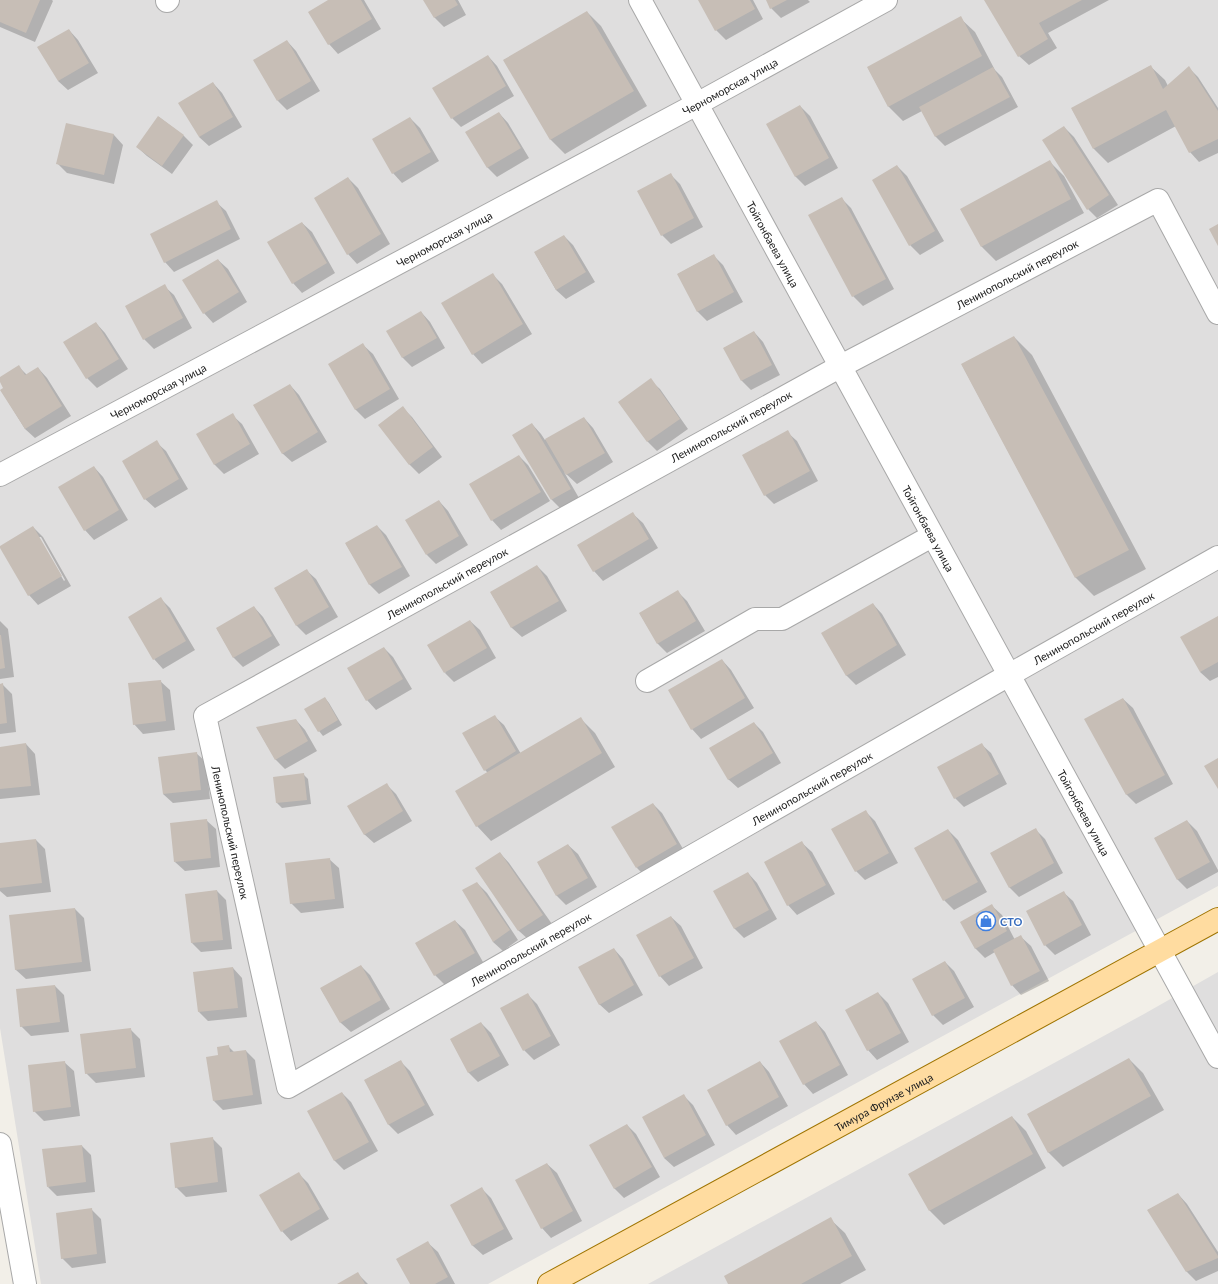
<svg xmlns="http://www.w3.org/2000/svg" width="1218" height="1284" font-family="Lato,sans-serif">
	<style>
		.residential { fill: #dfdede }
		.shadow { fill: #0003; fill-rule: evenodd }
		.building { fill: #c7beb6 }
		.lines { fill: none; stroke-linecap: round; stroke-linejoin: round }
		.minor-casing { stroke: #a8a8a8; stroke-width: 24 }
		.major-casing { stroke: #9f7400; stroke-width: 24 }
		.minor { stroke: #fff; stroke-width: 22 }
		.major { stroke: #ffdca0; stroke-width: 22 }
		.labels { text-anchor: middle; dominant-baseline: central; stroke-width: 3; stroke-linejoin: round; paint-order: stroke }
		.street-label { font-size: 11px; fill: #212121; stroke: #fff }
		.shop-label { font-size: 11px; font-weight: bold; fill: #366cbe; stroke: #fff; text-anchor: start }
	</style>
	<rect width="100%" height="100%" fill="#f2efe8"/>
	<path class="residential" d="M0 0H1218V886L488 1284H41L0 1028Z
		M1218 972V1284H648L1144 1014Z"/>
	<path class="shadow" d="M0 0H52L53 1 35 42 0 27Z
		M330 0H364L381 29 338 54 329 44Z
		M425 0H458L466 15 444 27 435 18Z
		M699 0H753L763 19 726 40 716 30Z
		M767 0H808L810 2 781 18 771 8Z
		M985 0H1109L1048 33 1057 48 1029 65 1019 56Z
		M587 12 601 26 647 106 565 154 551 140 504 60Z
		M960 18 975 32 995 70 1002 77 1018 107 945 146 936 137 922 111 903 121 889 107 868 68Z
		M69 30 78 40 98 73 68 90 58 81Z
		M287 41 296 51 320 91 287 110 278 101Z
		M488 56 497 66 514 96 461 127 452 118Z
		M1150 66 1165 80 1168 86 1189 68 1198 77 1218 108V153L1199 162 1190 152 1176 126 1108 163 1094 149 1072 109Z
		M213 83 222 93 242 127 209 146 199 137Z
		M800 106 810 116 838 168 805 186 795 176Z
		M499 113 508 123 529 158 497 177 488 168 467 132Z
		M159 117 184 136 193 145 172 174 147 156 137 147Z
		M410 118 420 128 439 161 402 183 393 173Z
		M67 124 114 135 123 145 114 184 67 173 57 163Z
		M1064 127 1074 137 1118 205 1097 218 1088 209Z
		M1050 162 1064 176 1084 213 996 261 982 247 962 210Z
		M897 166 907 176 944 241 920 255 910 245Z
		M671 175 680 184 703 227 671 244 662 235Z
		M348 178 358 188 390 244 357 264 348 254Z
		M842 199 851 208 894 289 863 306 853 296Z
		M216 202 226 211 240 239 174 272 165 262Z
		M302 223 312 232 335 273 302 293 293 283Z
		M564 236 573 245 595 282 566 299 556 290 535 253Z
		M713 255 723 265 743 302 707 321 698 312 678 274Z
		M218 260 228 269 247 302 213 323 204 313Z
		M493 275 502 284 532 334 482 364 473 354Z
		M164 286 174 295 192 328 154 349 144 339Z
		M421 312 430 322 445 348 412 367 403 358 388 331Z
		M96 323 105 333 128 369 97 388 87 378 65 342Z
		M754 332 763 342 780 375 751 390 742 381 724 348Z
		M1014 337 1032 355 1146 569 1094 596 1076 578 962 365Z
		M363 345 373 354 399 399 365 419 355 409Z
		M19 367 27 375 38 368 47 378 71 416 35 438 25 429 1 390 5 388 0 381V378Z
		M650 380 660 389 688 429 657 451 648 442 619 402Z
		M290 385 299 395 327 442 292 462 282 453Z
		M403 408 412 417 442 457 419 474 409 464Z
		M232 415 242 424 259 454 224 474 215 465 198 435Z
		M584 418 593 428 613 462 577 484 564 472 579 498 561 509 552 500 532 424 541 434 545 440Z
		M787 432 797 441 818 481 774 504 765 495Z
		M156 442 166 451 188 489 155 508 145 499Z
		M519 456 528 465 550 501 501 530 492 520Z
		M94 467 103 477 128 520 94 540 85 530Z
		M439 501 448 511 468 545 436 564 427 555Z
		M633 514 643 523 658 548 603 581 594 571Z
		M377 526 386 535 410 576 379 594 370 585 346 544Z
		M33 527 43 537 71 586 38 605 29 595ZM38 537H41L65 580 64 581Z
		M537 566 547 576 567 611 522 637 512 628 491 593Z
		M306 570 316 579 338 617 306 635 297 626 275 589Z
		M678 592 687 601 705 631 667 653 658 644 640 614Z
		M161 599 170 608 195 650 163 669 154 659Z
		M873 604 882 614 906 655 856 685 846 675Z
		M254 607 263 617 280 645 243 667 234 658 217 629Z
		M1218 617V677L1210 681 1200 672Z
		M0 621 8 629 14 677 0 679Z
		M470 621 480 630 496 658 454 682 445 673Z
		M384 648 393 657 412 689 376 710 367 700Z
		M722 660 731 670 754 708 701 739 692 729Z
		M160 681 170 690 175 730 143 734 134 724Z
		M2 684 12 694 16 732 0 734V685Z
		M325 698 329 703 342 725 323 736 319 731Z
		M1123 699 1133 708 1173 784 1136 804 1127 795 1086 719Z
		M494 716 504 725 521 754 581 719 595 733 615 767 491 841 477 826 488 773 485 770Z
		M296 720 305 730 317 751 285 769 276 760 257 728Z
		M754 723 763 732 781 763 738 788 728 779Z
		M26 744 35 754 40 795 0 799V748Z
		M981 744 991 753 1007 784 964 807 955 798Z
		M196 753 206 762 210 799 173 803 163 794Z
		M304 775 308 779 311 804 282 808 277 803 274 778Z
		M386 784 396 794 412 821 374 843 364 834Z
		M653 804 662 813 686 854 646 877 637 868Z
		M865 811 875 821 898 863 865 880 856 871Z
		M206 820 216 829 220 867 185 871 175 862Z
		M1187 821 1197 831 1218 870V872L1187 889 1178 880 1155 838Z
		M1035 829 1045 839 1063 873 1019 897 1010 888 992 853Z
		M948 830 958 840 987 892 954 910 944 900Z
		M36 840 45 849 51 892 7 897 0 891V844Z
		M802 843 812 852 835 894 797 915 788 905Z
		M568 845 578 854 597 887 566 905 557 896 538 863Z
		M500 853 509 863 552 924 529 940 519 931 477 869Z
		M329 859 339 868 344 908 301 913 291 903Z
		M748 873 757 883 777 919 744 938 734 928Z
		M477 883 487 893 518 940 503 951 493 942Z
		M217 891 226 900 232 949 201 952 192 943 186 895Z
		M1063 892 1073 901 1091 935 1055 955 1045 945Z
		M992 906 1002 915 1015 940 1021 937 1031 946 1049 981 1021 995 1012 985 995 952 985 958 975 948Z
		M75 909 84 918 91 971 26 979 16 970 10 916Z
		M671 917 681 926 703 968 669 986 660 976Z
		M455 921 465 930 483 962 445 985 435 975 417 943Z
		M614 949 623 959 643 995 609 1013 599 1004Z
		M945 962 954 971 974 1007 943 1025 933 1015Z
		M361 966 370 975 390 1009 351 1032 341 1023 321 989Z
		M233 968 242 978 247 1017 208 1021 199 1012Z
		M55 986 64 995 69 1032 31 1036 21 1026Z
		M878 993 888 1003 909 1042 877 1060 868 1050Z
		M528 995 537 1004 560 1045 534 1060 524 1050Z
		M816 1022 825 1032 848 1075 813 1094 804 1084Z
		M481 1023 491 1033 509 1065 478 1082 469 1073 451 1040Z
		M130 1029 140 1039 145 1077 96 1083 86 1073Z
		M228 1046 235 1053 246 1051 255 1060 262 1104 223 1110 214 1101 219 1056Z
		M1129 1059 1143 1073 1164 1110 1063 1167 1049 1153 1029 1115Z
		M400 1061 410 1071 434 1115 398 1134 389 1125 365 1080Z
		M64 1062 74 1071 80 1116 44 1121 34 1111Z
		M760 1062 769 1072 788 1106 736 1135 727 1125Z
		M342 1093 351 1102 378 1151 344 1170 334 1160Z
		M684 1096 693 1105 715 1145 674 1167 664 1158Z
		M1012 1117 1026 1131 1046 1168 944 1225 930 1211 910 1174Z
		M627 1125 636 1134 660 1177 624 1198 614 1188Z
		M212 1138 222 1148 227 1192 186 1197 176 1187Z
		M82 1146 91 1155 95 1192 57 1196 48 1187Z
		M547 1164 557 1173 582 1221 551 1238 542 1228Z
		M299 1174 308 1183 329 1219 291 1241 282 1231Z
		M482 1189 491 1198 513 1239 483 1255 473 1246 451 1205Z
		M1178 1194 1187 1204 1218 1252V1271L1196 1281 1187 1272 1148 1210Z
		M91 1209 101 1219 106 1263 72 1268 62 1258Z
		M830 1219 845 1233 866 1270 840 1284H730Z
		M428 1243 438 1252 455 1284H411Z
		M358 1274 368 1284H339Z"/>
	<path class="building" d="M0 0H40L26 33 0 22Z
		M328 0H361L372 19 328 45 308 12Z
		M423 0H455L458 5 434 18Z
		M698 0H750L755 9 715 31Z
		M766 0H787L770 9Z
		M984 0H1082L1039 23 1048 39 1018 57Z
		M587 11 634 91 550 140 503 60Z
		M961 16 982 56 888 107 867 67Z
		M69 29 89 63 58 81 37 47Z
		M287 40 311 81 277 101 253 60Z
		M488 55 506 86 451 119 432 88Z
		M1151 65 1163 89 1189 66 1218 111V139L1189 153 1166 110 1093 149 1071 108Z
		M993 67 1010 97 935 137 919 107Z
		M213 82 233 117 199 137 178 103Z
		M800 105 829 158 795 177 766 124Z
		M499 112 521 148 487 168 465 132Z
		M158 116 184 135 162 166 136 147Z
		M410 117 431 152 392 174 372 139Z
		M66 123 114 134 104 175 56 164Z
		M1064 126 1109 195 1087 210 1042 140Z
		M1050 160 1071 199 981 247 960 209Z
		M897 165 935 231 909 246 872 180Z
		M671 173 694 218 661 236 637 191Z
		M348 177 381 234 347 255 314 198Z
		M842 197 886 279 852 297 808 215Z
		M217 200 231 229 164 263 150 234Z
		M302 222 327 263 292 284 267 242Z
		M1218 224V246L1209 229Z
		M564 235 586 272 556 290 534 252Z
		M714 254 734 292 697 312 677 274Z
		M218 259 239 292 203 314 182 280Z
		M493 273 523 324 472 355 441 303Z
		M165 284 183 318 143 340 125 306Z
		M421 311 437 338 402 358 386 331Z
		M96 322 119 359 86 379 63 342Z
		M754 331 772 365 741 381 723 348Z
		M1014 336 1129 550 1075 578 961 364Z
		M363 343 390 389 355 410 328 364Z
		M19 365 25 375 38 367 62 406 25 429 0 390 3 388 0 382V377Z
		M651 378 680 419 647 442 618 402Z
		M290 384 318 432 282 454 253 405Z
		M403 406 433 447 409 465 378 425Z
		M233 413 250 444 214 465 196 434Z
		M584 417 605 453 566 475 545 439Z
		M532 423 571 489 551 500 512 435Z
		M788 430 810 471 764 496 742 455Z
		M157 440 179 479 144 500 122 461Z
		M519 455 541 492 491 521 469 484Z
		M94 466 119 510 84 531 58 487Z
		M439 500 459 536 426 555 405 520Z
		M633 512 649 539 593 572 577 545Z
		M377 525 402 567 369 585 345 543Z
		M33 526 62 576 28 596 0 548V546Z
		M537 565 559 601 511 628 490 592Z
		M307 569 329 607 296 626 274 588Z
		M678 590 696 621 657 644 639 613Z
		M161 597 186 641 153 660 128 617Z
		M873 603 897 645 846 676 821 633Z
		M254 606 272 636 233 658 216 628Z
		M1218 616V662L1200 672 1180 637Z
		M470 620 487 648 444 673 427 645Z
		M0 635H1L5 668 0 669Z
		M384 647 403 679 366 701 347 668Z
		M722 659 745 698 691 730 668 690Z
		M161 680 166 721 133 725 128 683Z
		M3 683 7 723 0 724V684Z
		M325 697 338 720 318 732 304 709Z
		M1123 698 1165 775 1126 795 1084 719Z
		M495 715 516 751 484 771 462 733Z
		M581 717 602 753 476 827 455 791Z
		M296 719 308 741 275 760 256 727Z
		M754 722 773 753 728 780 709 748Z
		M26 743 31 786 0 789V747Z
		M982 743 999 774 954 799 937 767Z
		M197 752 201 790 163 794 158 757Z
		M1218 758V789L1204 766Z
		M304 773 307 800 276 803 273 777Z
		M387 783 403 811 364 835 347 806Z
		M653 803 677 844 636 868 611 827Z
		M866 810 889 853 855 872 831 829Z
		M207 819 211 858 174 862 170 823Z
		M1187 820 1210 862 1177 880 1154 838Z
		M1036 828 1054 863 1009 888 990 853Z
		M948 829 978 882 943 901 914 848Z
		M36 839 42 883 0 888V843Z
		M802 841 826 885 787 906 764 862Z
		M568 844 588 878 556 896 537 862Z
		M500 852 543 915 518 931 475 868Z
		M330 858 335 899 290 904 285 863Z
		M748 872 769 910 734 929 713 891Z
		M477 882 510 930 493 942 462 890Z
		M217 890 223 940 191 943 185 894Z
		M1064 891 1082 925 1044 946 1026 911Z
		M992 904 1007 931 975 949 960 922Z
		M75 908 82 962 15 970 9 915Z
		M671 916 694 958 659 977 636 935Z
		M455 920 475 953 434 976 415 943Z
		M1021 935 1040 971 1011 986 993 950Z
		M614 948 634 985 599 1005 578 967Z
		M945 961 965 998 932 1016 912 979Z
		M361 965 381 1000 340 1023 320 988Z
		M233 967 238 1008 198 1012 193 972Z
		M55 985 60 1022 20 1027 16 989Z
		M878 992 901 1033 867 1051 845 1010Z
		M528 993 551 1036 523 1051 500 1008Z
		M816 1021 840 1065 803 1085 779 1041Z
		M481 1022 500 1056 468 1073 450 1039Z
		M131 1028 136 1068 85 1074 80 1034Z
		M229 1045 230 1052 246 1050 253 1095 213 1101 206 1057 218 1055 217 1047Z
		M1129 1058 1151 1096 1048 1153 1027 1114Z
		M401 1060 425 1105 388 1125 364 1080Z
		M65 1061 71 1107 33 1112 28 1065Z
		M760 1061 779 1097 726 1126 707 1090Z
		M342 1092 369 1142 334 1161 307 1111Z
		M684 1094 706 1135 664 1158 642 1117Z
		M1012 1116 1033 1154 929 1211 908 1174Z
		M627 1124 652 1167 614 1189 589 1145Z
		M213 1137 218 1182 175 1188 170 1143Z
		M82 1145 86 1182 47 1187 42 1149Z
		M547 1163 573 1211 541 1229 515 1180Z
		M299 1172 320 1209 281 1232 259 1195Z
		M482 1187 504 1229 472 1246 450 1205Z
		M1178 1193 1218 1256V1258L1186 1272 1147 1210Z
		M92 1208 97 1254 61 1259 56 1213Z
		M831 1217 852 1256 801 1284H728L724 1276Z
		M428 1241 448 1277 435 1284H410L396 1259Z
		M358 1272 365 1284H337Z"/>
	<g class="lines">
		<defs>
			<g id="minor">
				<path id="s1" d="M640 0 1218 1057"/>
				<path d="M167 1 168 0"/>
				<path id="s2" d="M1218 313 1158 200 841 366 205 716 288 1087 1009 675 1218 557"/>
				<path id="s3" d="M0 475 697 104 886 0"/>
				<path d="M647 681 755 619H782L932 536"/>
				<path d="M0 1144 25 1284"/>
			</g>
			<g id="major">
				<path id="s4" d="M549 1284 1218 919"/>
			</g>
		</defs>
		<use href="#minor" class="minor-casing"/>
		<use href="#major" class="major-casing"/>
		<use href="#minor" class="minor"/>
		<use href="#major" class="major"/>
	</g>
	<defs>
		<symbol id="shop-ring" viewBox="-11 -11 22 22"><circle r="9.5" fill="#fff" stroke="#3f7fe0" stroke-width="1.5"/><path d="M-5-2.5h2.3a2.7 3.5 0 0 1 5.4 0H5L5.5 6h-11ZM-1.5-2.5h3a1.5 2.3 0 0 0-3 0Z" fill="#3f7fe0"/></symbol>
	</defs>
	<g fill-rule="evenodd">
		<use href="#shop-ring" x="975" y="910" width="22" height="22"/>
	</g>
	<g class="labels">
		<g class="street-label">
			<text stroke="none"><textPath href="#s3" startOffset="827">Черноморская улица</textPath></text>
			<text stroke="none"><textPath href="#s3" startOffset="503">Черноморская улица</textPath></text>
			<text stroke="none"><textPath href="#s1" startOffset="278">Тойгонбаева улица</textPath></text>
			<text transform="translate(1017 274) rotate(-28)">Ленинопольский переулок</text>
			<text stroke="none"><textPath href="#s3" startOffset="179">Черноморская улица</textPath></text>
			<text transform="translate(731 426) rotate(-29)">Ленинопольский переулок</text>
			<text stroke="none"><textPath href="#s1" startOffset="602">Тойгонбаева улица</textPath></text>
			<text transform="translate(447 583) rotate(-29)">Ленинопольский переулок</text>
			<text stroke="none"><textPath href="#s2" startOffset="2519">Ленинопольский переулок</textPath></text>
			<text stroke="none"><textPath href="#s2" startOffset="2195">Ленинопольский переулок</textPath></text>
			<text stroke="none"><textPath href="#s1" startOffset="926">Тойгонбаева улица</textPath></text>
			<text stroke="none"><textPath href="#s2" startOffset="1331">Ленинопольский переулок</textPath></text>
			<text stroke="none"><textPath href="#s2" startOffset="1871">Ленинопольский переулок</textPath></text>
			<text stroke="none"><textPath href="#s4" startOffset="381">Тимура Фрунзе улица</textPath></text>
		</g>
		<g class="shop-label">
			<text x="1000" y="921">СТО</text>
		</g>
	</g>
</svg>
